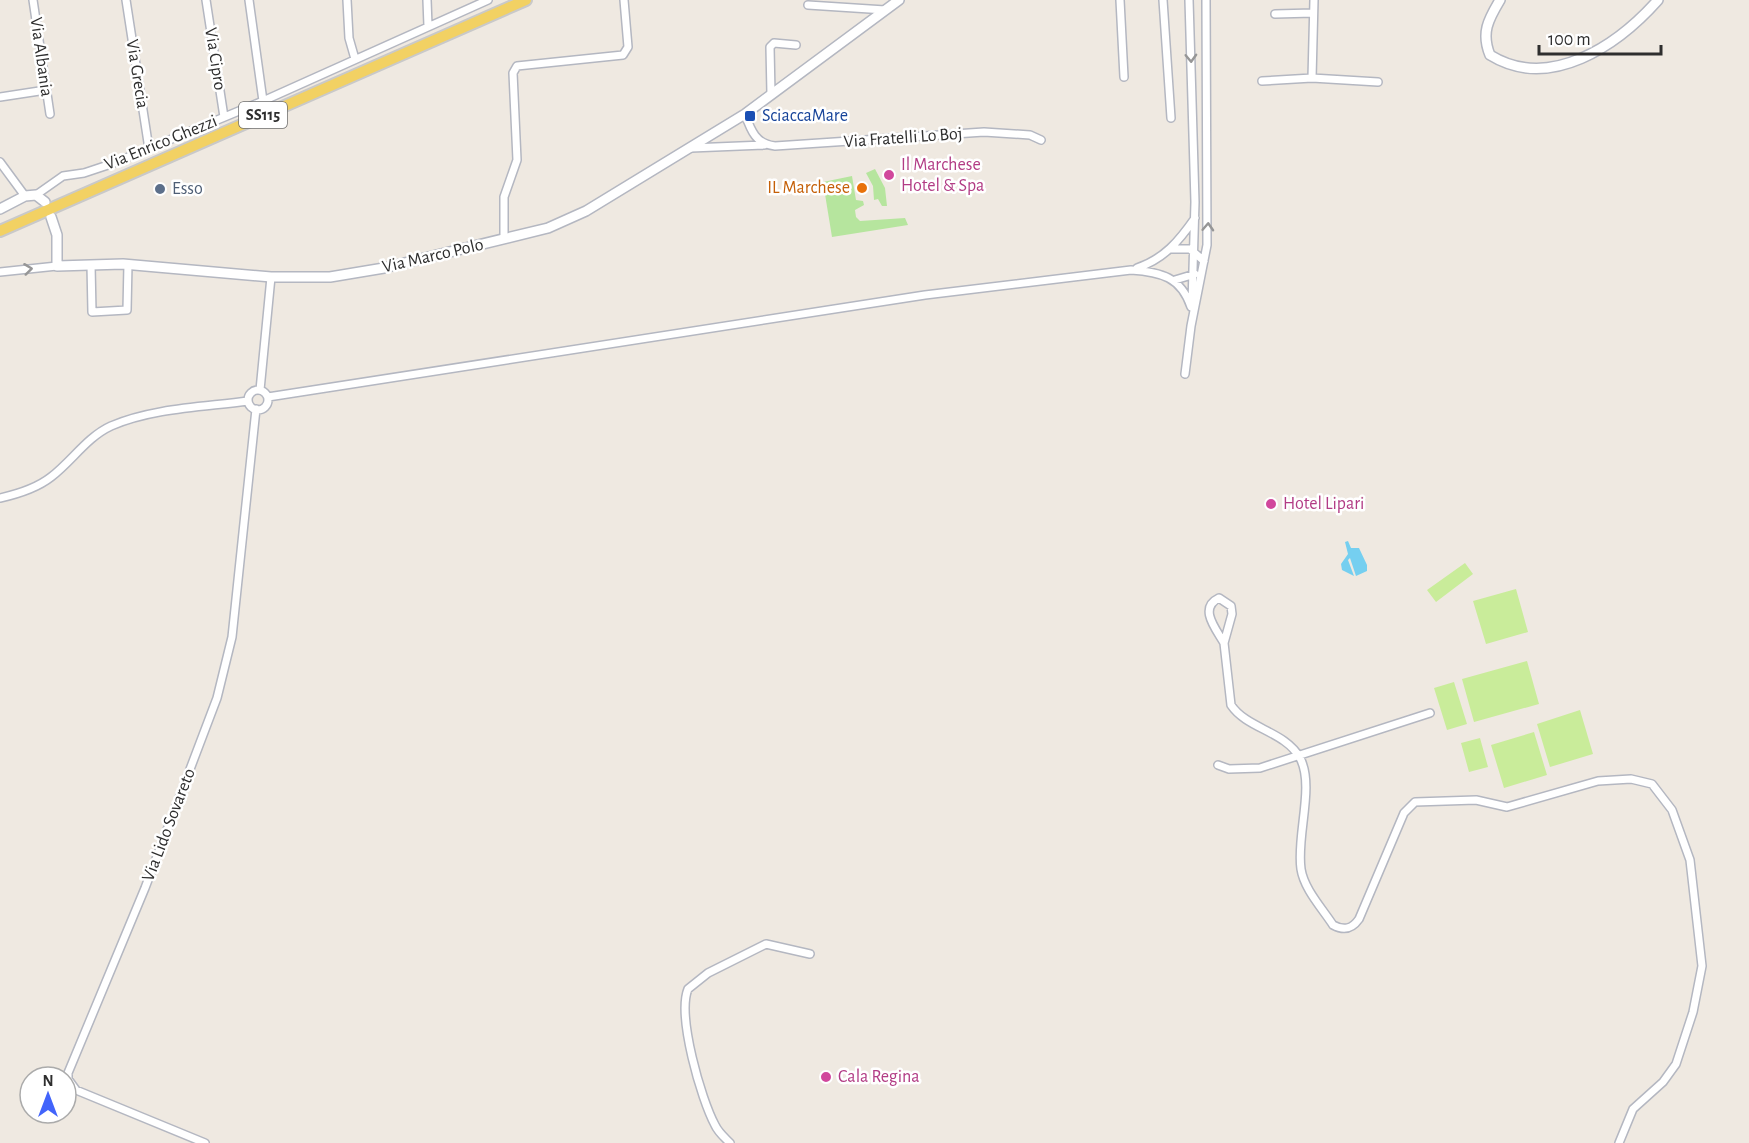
<svg xmlns="http://www.w3.org/2000/svg" width="1749" height="1143" font-family="'Alegreya Sans',sans-serif">
	<style>
		.green { fill: #b6e59e }
		.pitch { fill: #c9ec9a }
		.water { fill: #75cff0 }
		.lines { fill: none; stroke-linecap: round; stroke-linejoin: round }
		.street-casing { stroke: #b4b7c1; stroke-width: 10 }
		.secondary-casing { stroke: #b4b7c1; stroke-width: 12 }
		.primary-casing { stroke: #c9c9c9; stroke-width: 14 }
		.street { stroke: #fff; stroke-width: 7 }
		.secondary { stroke: #fff; stroke-width: 9 }
		.primary { stroke: #f2d163; stroke-width: 10 }
		.oneway { stroke: #969696 }
		.transit-dot { fill: #1a4fb4; stroke: #fff; stroke-width: 2 }
		.hotel-dot { fill: #d1479c; stroke: #fff; stroke-width: 2 }
		.food-dot { fill: #e8710a; stroke: #fff; stroke-width: 2 }
		.service-dot { fill: #5c6f8a; stroke: #fff; stroke-width: 2 }
		.labels { text-anchor: middle; dominant-baseline: central; stroke-width: 5; stroke-linejoin: round; paint-order: stroke }
		.shield { fill: #fff; stroke: #6d6d6d; stroke-width: 1.5 }
		.shield-label { font-size: 16px; font-weight: bold; fill: #2e2e2e }
		.street-label { font-size: 18px; fill: #2e2e2e; stroke: #fff }
		.transit-label { font-size: 18px; fill: #164399; stroke: #fff; text-anchor: start }
		.hotel-label { font-size: 18px; fill: #b23c85; stroke: #fff; text-anchor: start }
		.food-label { font-size: 18px; fill: #c56008; stroke: #fff; text-anchor: end }
		.service-label { font-size: 18px; fill: #4e5e75; stroke: #fff; text-anchor: start }
	</style>
	<rect width="100%" height="100%" fill="#efe9e1"/>
	<path class="green" d="M875 169 885 188 887 206H882L878 199 874 200 873 186 866 173Z
		M852 176 856 200 863 201 864 205 855 210 856 217 860 221 905 218 908 225 832 237 823 182Z"/>
	<path class="pitch" d="M1465 563 1473 574 1436 602 1427 590Z
		M1516 589 1528 632 1486 644 1473 601Z
		M1527 661 1539 704 1474 722 1462 679Z
		M1454 682 1467 724 1447 730 1434 688Z
		M1580 710 1593 754 1550 767 1537 724Z
		M1534 732 1547 775 1504 788 1491 745Z
		M1480 738 1488 767 1469 772 1461 743Z"/>
	<path class="water" d="M1348 541 1351 548H1359L1367 565V571L1356 576 1350 558 1348 560 1354 576 1342 570 1341 564 1348 554 1345 542Z"/>
	<g class="lines">
		<defs>
			<path id="street" d="M33 0 50 114
				M126 0 149 149
				M206 0 224 117
				M249 0 263 101
				M347 0 349 38 355 59
				M427 0 428 26
				M1120 0 1124 77
				M1163 0 1171 118
				M1189 0 1195 202 1192 303
				M1314 0 1312 78 1378 82
				M808 5 885 10
				M1275 14 1313 13
				M1262 81 1312 78
				M771 94 770 47 774 43 796 45
				M0 97 46 90
				M745 114C751 131 756 144 775 146L984 132 1030 135 1041 140
				M691 148 764 145
				M0 162 25 196
				M36 195 63 176 84 173 114 163 263 101 488 0
				M504 239V197L517 160 513 73 517 66 623 55 628 47 624 0
				M1172 249H1190L1204 261
				M91 265 92 312 127 310 128 264
				M1137 268C1164 259 1179 241 1195 218
				M0 272 57 266
				M1175 280 1195 274
				M1185 374 1191 326 1207 245 1206 0
				M260 390 271 277
				M248 400a10 10 0 1 1 20 0a10 10 0 1 1-20 0Z
				M268 397 925 295 1131 270C1161 272 1181 277 1191 307
				M0 498C18 494 37 488 51 477 72 461 87 437 111 426 153 408 204 407 248 401
				M1224 643C1216 629 1198 608 1219 598L1231 606 1232 614 1224 643 1231 705C1247 729 1285 731 1300 758 1315 786 1296 836 1301 869 1304 889 1322 908 1333 925 1344 931 1352 929 1359 919L1404 813 1415 802 1476 800 1507 807 1598 781 1631 779 1652 784 1672 810 1690 860 1702 966 1693 1012 1676 1064 1663 1082 1633 1109 1619 1143
				M1218 765 1229 769 1260 768 1430 713
				M205 1143 76 1090 68 1079V1073L145 888 217 698 232 637 256 409
				M730 1143C724 1137 718 1132 715 1125 701 1099 677 1016 688 989L708 973 766 944 810 954"/>
			<path id="secondary" d="M1500 0C1488 20 1481 33 1490 55 1550 92 1618 45 1658 0
				M0 209 25 196 36 195 45 202
				M51 217 57 235V266L123 264 271 277H330L384 268 548 228 586 211 745 114 899 0"/>
			<path id="primary" d="M0 231 526 0"/>
		</defs>
		<use href="#street" class="street-casing"/>
		<use href="#secondary" class="secondary-casing"/>
		<use href="#primary" class="primary-casing"/>
		<use href="#street" class="street"/>
		<use href="#secondary" class="secondary"/>
		<use href="#primary" class="primary"/>
	</g>
	<defs><path id="oneway-chevron" d="M-2-3.5L2.5 0L-2 3.5" fill="none" stroke-width="1.6" stroke-linecap="round" stroke-linejoin="round" transform="scale(1.5)"/></defs>
	<g class="oneway">
		<use href="#oneway-chevron" transform="translate(1191 58) rotate(88)"/>
		<use href="#oneway-chevron" transform="translate(1208 227) rotate(-87)"/>
		<use href="#oneway-chevron" transform="translate(28 269) rotate(-7)"/>
	</g>
	<rect class="transit-dot" x="744" y="110" width="12" height="12" rx="3"/>
	<g class="hotel-dot">
		<circle cx="889" cy="175" r="6"/>
		<circle cx="1271" cy="504" r="6"/>
		<circle cx="826" cy="1077" r="6"/>
	</g>
	<circle class="food-dot" cx="862" cy="188" r="6"/>
	<circle class="service-dot" cx="160" cy="189" r="6"/>
	<g class="labels">
		<rect class="shield" x="239" y="102" width="48" height="26" rx="4.5"/>
		<g class="shield-label">
			<text x="263" y="115">SS115</text>
		</g>
		<g class="street-label">
			<text transform="translate(41 57) rotate(82)">Via Albania</text>
			<text transform="translate(215 59) rotate(81)">Via Cipro</text>
			<text transform="translate(137 74) rotate(81)">Via Grecia</text>
			<text transform="translate(903 138) rotate(-4)">Via Fratelli Lo Boj</text>
			<text transform="translate(161 143) rotate(-22)">Via Enrico Ghezzi</text>
			<text transform="translate(433 256) rotate(-13)">Via Marco Polo</text>
			<text transform="translate(169 825) rotate(-69)">Via Lido Sovareto</text>
		</g>
		<g class="transit-label">
			<text x="762" y="116">SciaccaMare</text>
		</g>
		<g class="hotel-label">
			<text x="901" y="165">Il Marchese<tspan x="901" dy="21">Hotel &amp; Spa</tspan></text>
			<text x="1283" y="504">Hotel Lipari</text>
			<text x="838" y="1077">Cala Regina</text>
		</g>
		<g class="food-label">
			<text x="850" y="188">IL Marchese</text>
		</g>
		<g class="service-label">
			<text x="172" y="189">Esso</text>
		</g>
	</g>
	<g transform="translate(48 1095)"><circle r="28" fill="#ffffff" stroke="#ababab" stroke-width="1.5"/>
	<path d="M0-4.5L10 22L0 15L-10 22Z" fill="#4264fb"/>
	<text y="-9" font-size="16" font-weight="bold" text-anchor="middle" fill="#2e2e2e">N</text>
	</g>
	<path d="M1539 45v9h122v-9" fill="none" stroke="#2e2e2e" stroke-width="3"/>
	<text x="1548" y="45" font-size="18" fill="#2e2e2e" stroke="#ffffff" stroke-width="4.5" paint-order="stroke">100 m</text>
</svg>
